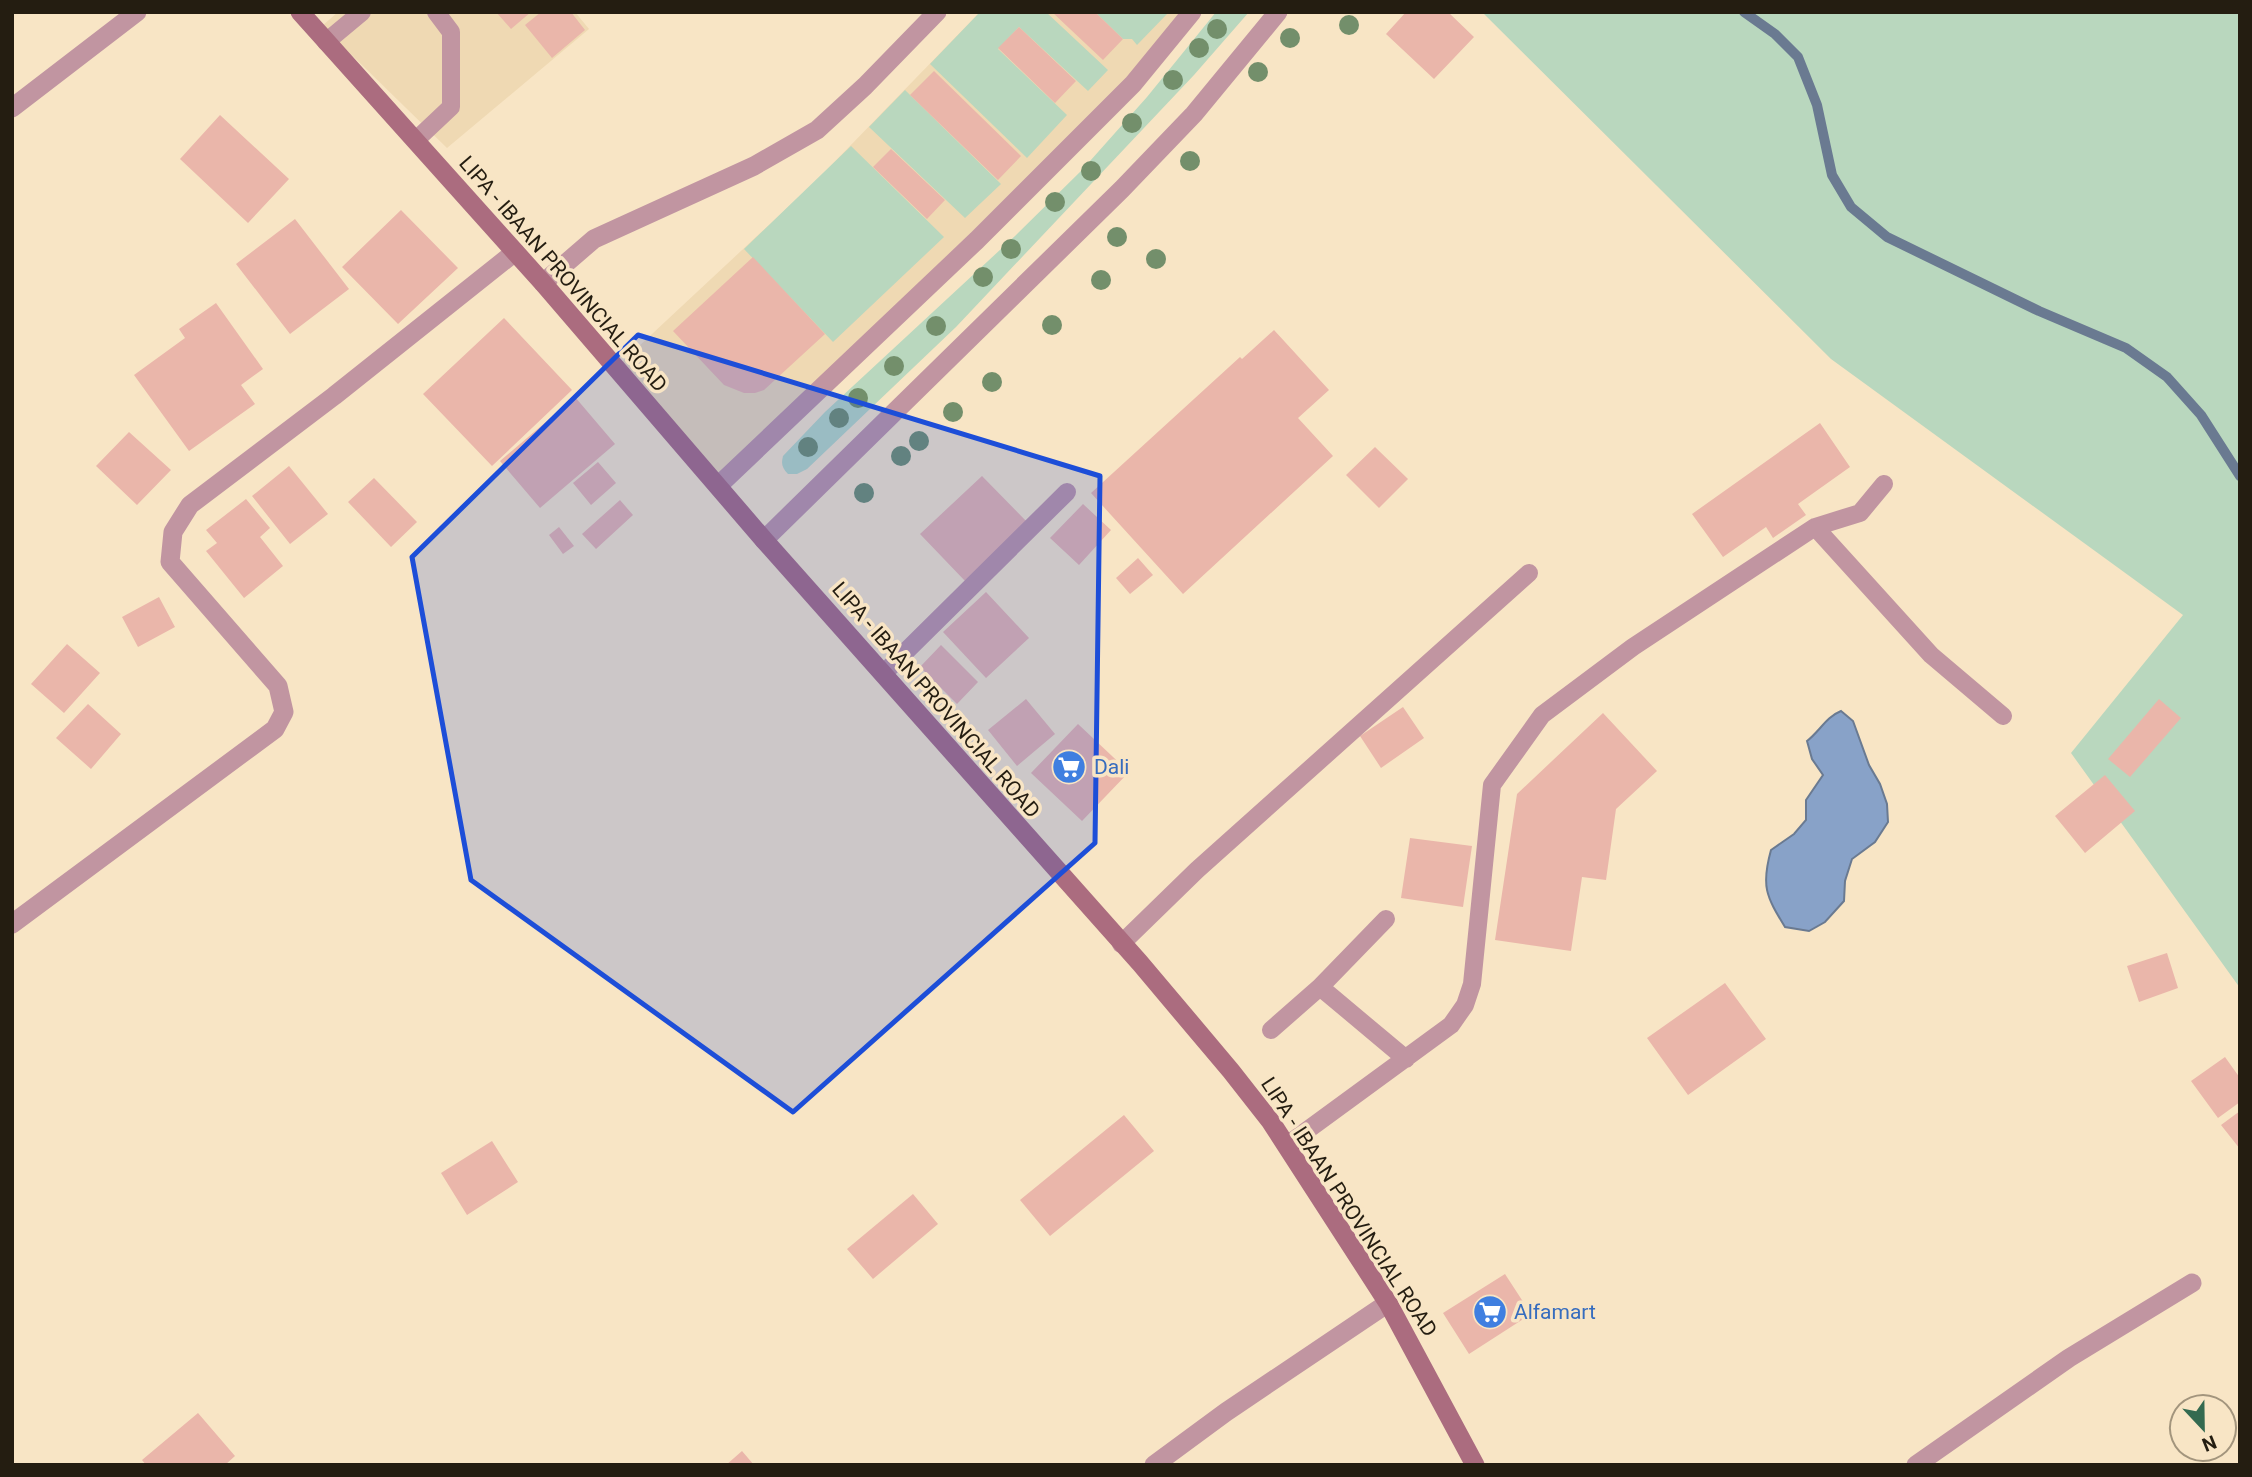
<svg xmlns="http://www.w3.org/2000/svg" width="2252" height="1477" viewBox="0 0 2252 1477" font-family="Roboto,sans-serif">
<rect width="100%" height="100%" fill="#f8e5c5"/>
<path fill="#efd9b3" d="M338,12H575L589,29L447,148L322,26Z
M980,12H1184L1130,80L717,477L622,362L816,181Z"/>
<path fill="#b9d7be" d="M980,12H1046L1108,70L1088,91L1019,27L998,49L1067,115L1027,158L930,64Z
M1095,12H1169L1137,45L1132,39H1123Z
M1216,12H1249L1194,75L956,327L807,469L797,474H788C782,468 781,464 783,456L825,412L1015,236L1082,170L1147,97Z
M1482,12H2240V988L2071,753L2183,615L1831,359Z
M905,90L1001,184L965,218L869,127Z
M851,146L944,237L833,342L744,249Z"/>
<path fill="#88a2c8" stroke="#6a7a91" stroke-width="2" d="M1841,711L1853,721L1869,765L1880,784L1887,804L1888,822L1875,842L1852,859L1845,881L1844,901L1825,922L1809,931L1785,927C1766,896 1761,886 1771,850L1794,834L1806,820V800L1823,775L1812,759L1807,741C1820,731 1826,717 1841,711Z"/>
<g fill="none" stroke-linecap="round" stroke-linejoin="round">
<path stroke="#6a7a91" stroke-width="10" d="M1744,12L1775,34L1798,57L1817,105L1832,175L1851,207L1887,237L2039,311L2126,348L2167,377L2201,415L2240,476"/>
</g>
<path fill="#eab6aa" d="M496,12H531L511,29Z
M541,12H571L585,30L552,58L525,25Z
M1052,12H1095L1123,39L1103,60Z
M1406,12H1448L1474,37L1434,79L1386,34Z
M1019,27L1076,81L1055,103L998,48Z
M934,71L1021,156L998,180L910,95Z
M220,115L289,179L248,223L180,159Z
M891,149L945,200L927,219L873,167Z
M401,210L458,268L398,324L342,267Z
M295,219L349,289L290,334L236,264Z
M753,257L825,334L764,390L755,393H744L724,385L673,331Z
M216,303L263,369L241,385L255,404L189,451L134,375L185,338L179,329Z
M504,318L572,390L492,466L423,394Z
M1274,330L1329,390L1298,418L1333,456L1183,594L1091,493L1240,357L1242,359Z
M575,397L615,444L540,508L500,461Z
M1820,423L1850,467L1798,504L1806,515L1773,538L1766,527L1723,557L1692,514Z
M129,432L171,470L137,505L96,466Z
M1375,447L1408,479L1379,508L1346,475Z
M598,462L616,483L591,505L573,483Z
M289,466L328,514L290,544L252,496Z
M982,476L1029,524L966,582L920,534Z
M374,478L417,522L391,547L348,502Z
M246,499L270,528L260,537L283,566L244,598L206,551L217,543L206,530Z
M620,500L633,515L596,549L582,534Z
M1083,504L1111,530L1079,565L1050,538Z
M559,527L574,546L563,554L549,535Z
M1138,558L1153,575L1130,594L1116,578Z
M986,592L1029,638L986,678L943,632Z
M159,597L175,627L138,647L122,617Z
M67,644L100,673L64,713L31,684Z
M941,645L978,682L957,704L920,667Z
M1026,699L1055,734L1017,766L988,730Z
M2159,699L2181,718L2130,777L2108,759Z
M88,704L121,734L91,769L56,738Z
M1403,707L1424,738L1381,768L1360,736Z
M1603,713L1657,771L1616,809L1606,880L1582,877L1571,951L1495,940L1517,794Z
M1078,724L1129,772L1082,821L1031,773Z
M2105,775L2135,811L2085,853L2055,816Z
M1410,838L1472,846L1463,907L1401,898Z
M2167,953L2178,988L2139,1002L2127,966Z
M1725,983L1766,1039L1688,1095L1647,1038Z
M2225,1057L2240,1078V1102L2218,1118L2191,1081Z
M2240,1111V1149L2221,1125Z
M1124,1115L1154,1151L1050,1236L1020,1200Z
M492,1141L518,1182L467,1215L441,1173Z
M913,1194L938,1224L873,1279L847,1249Z
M1505,1274L1531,1314L1469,1354L1443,1313Z
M198,1413L235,1456L225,1465H146L142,1460Z
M742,1451L754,1465H726Z"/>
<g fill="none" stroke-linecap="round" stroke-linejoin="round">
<path stroke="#c195a1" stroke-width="18" d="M326,42L362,12
M416,140L451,107V32L436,12
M1815,527L1931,655L2003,716
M883,674L1067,492
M1121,944L1197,870L1529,573
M1320,987L1406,1059
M1271,1030L1320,987L1386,919
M1287,1145L1451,1025L1465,1005L1472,984L1492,785L1542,715L1633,647L1815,527L1860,513L1884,484"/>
<path stroke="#c195a1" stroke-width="19" d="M12,108L137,12
M543,283L594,239L754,166L817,130L865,86L937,12
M718,486L977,240L1133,84L1192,12
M764,540L1122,189L1194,114L1278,12
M12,924L275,729L284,712L278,686L170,562L173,532L190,505L334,396L515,252
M1154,1465L1226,1412L1388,1303
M1916,1465L2069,1358L2192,1283"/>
<path stroke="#ab6c7f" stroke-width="19" d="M300,12L543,283L764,540L1140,963L1231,1071L1271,1122L1388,1303L1475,1465"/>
</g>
<g fill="#738f6b">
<circle cx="1349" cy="25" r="10"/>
<circle cx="1217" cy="29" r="10"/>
<circle cx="1290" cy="38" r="10"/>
<circle cx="1199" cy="48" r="10"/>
<circle cx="1258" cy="72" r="10"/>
<circle cx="1173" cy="80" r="10"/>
<circle cx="1132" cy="123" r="10"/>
<circle cx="1190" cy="161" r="10"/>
<circle cx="1091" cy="171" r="10"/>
<circle cx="1055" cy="202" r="10"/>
<circle cx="1117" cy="237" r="10"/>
<circle cx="1011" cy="249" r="10"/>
<circle cx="1156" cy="259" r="10"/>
<circle cx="983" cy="277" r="10"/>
<circle cx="1101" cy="280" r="10"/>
<circle cx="1052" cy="325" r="10"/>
<circle cx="936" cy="326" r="10"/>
<circle cx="894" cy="366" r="10"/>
<circle cx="992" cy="382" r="10"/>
<circle cx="858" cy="398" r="10"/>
<circle cx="953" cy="412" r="10"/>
<circle cx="839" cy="418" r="10"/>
<circle cx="919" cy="441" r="10"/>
<circle cx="808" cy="447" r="10"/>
<circle cx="901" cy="456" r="10"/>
<circle cx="864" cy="493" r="10"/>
</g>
<path fill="#1d4ed8" fill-opacity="0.2" stroke="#1d4ed8" stroke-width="5" stroke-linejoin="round" d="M638,335L1100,476L1095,843L793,1112L471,880L412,557Z"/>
<defs>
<g id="supermarket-disc" transform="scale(1.75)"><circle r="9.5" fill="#3f7fe0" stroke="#f8e5c5"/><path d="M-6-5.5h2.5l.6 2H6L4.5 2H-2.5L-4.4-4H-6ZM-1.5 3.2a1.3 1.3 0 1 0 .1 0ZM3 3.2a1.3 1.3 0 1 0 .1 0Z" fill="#fff"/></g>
</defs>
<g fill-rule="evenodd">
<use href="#supermarket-disc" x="1069" y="767"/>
<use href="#supermarket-disc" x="1490" y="1312"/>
</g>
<g text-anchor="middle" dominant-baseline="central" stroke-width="7" stroke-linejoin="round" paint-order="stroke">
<g font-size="21" fill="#241d11" stroke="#f8e5c5">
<text transform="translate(563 274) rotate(49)">LIPA - IBAAN PROVINCIAL ROAD</text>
<text transform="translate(936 700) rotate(49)">LIPA - IBAAN PROVINCIAL ROAD</text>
<text transform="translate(1349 1207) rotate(57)">LIPA - IBAAN PROVINCIAL ROAD</text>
</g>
<g font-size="21" fill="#366cbe" stroke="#f8e5c5" text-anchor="start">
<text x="1094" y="767">Dali</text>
<text x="1514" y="1312">Alfamart</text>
</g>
</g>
<rect width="2252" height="1477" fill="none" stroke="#241d11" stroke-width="28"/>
<g transform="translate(2203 1428) rotate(158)"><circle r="33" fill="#f8e5c5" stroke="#a3957d" stroke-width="2"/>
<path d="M0-5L12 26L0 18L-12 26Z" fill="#346a50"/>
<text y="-10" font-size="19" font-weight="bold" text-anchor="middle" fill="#241d11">N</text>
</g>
</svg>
